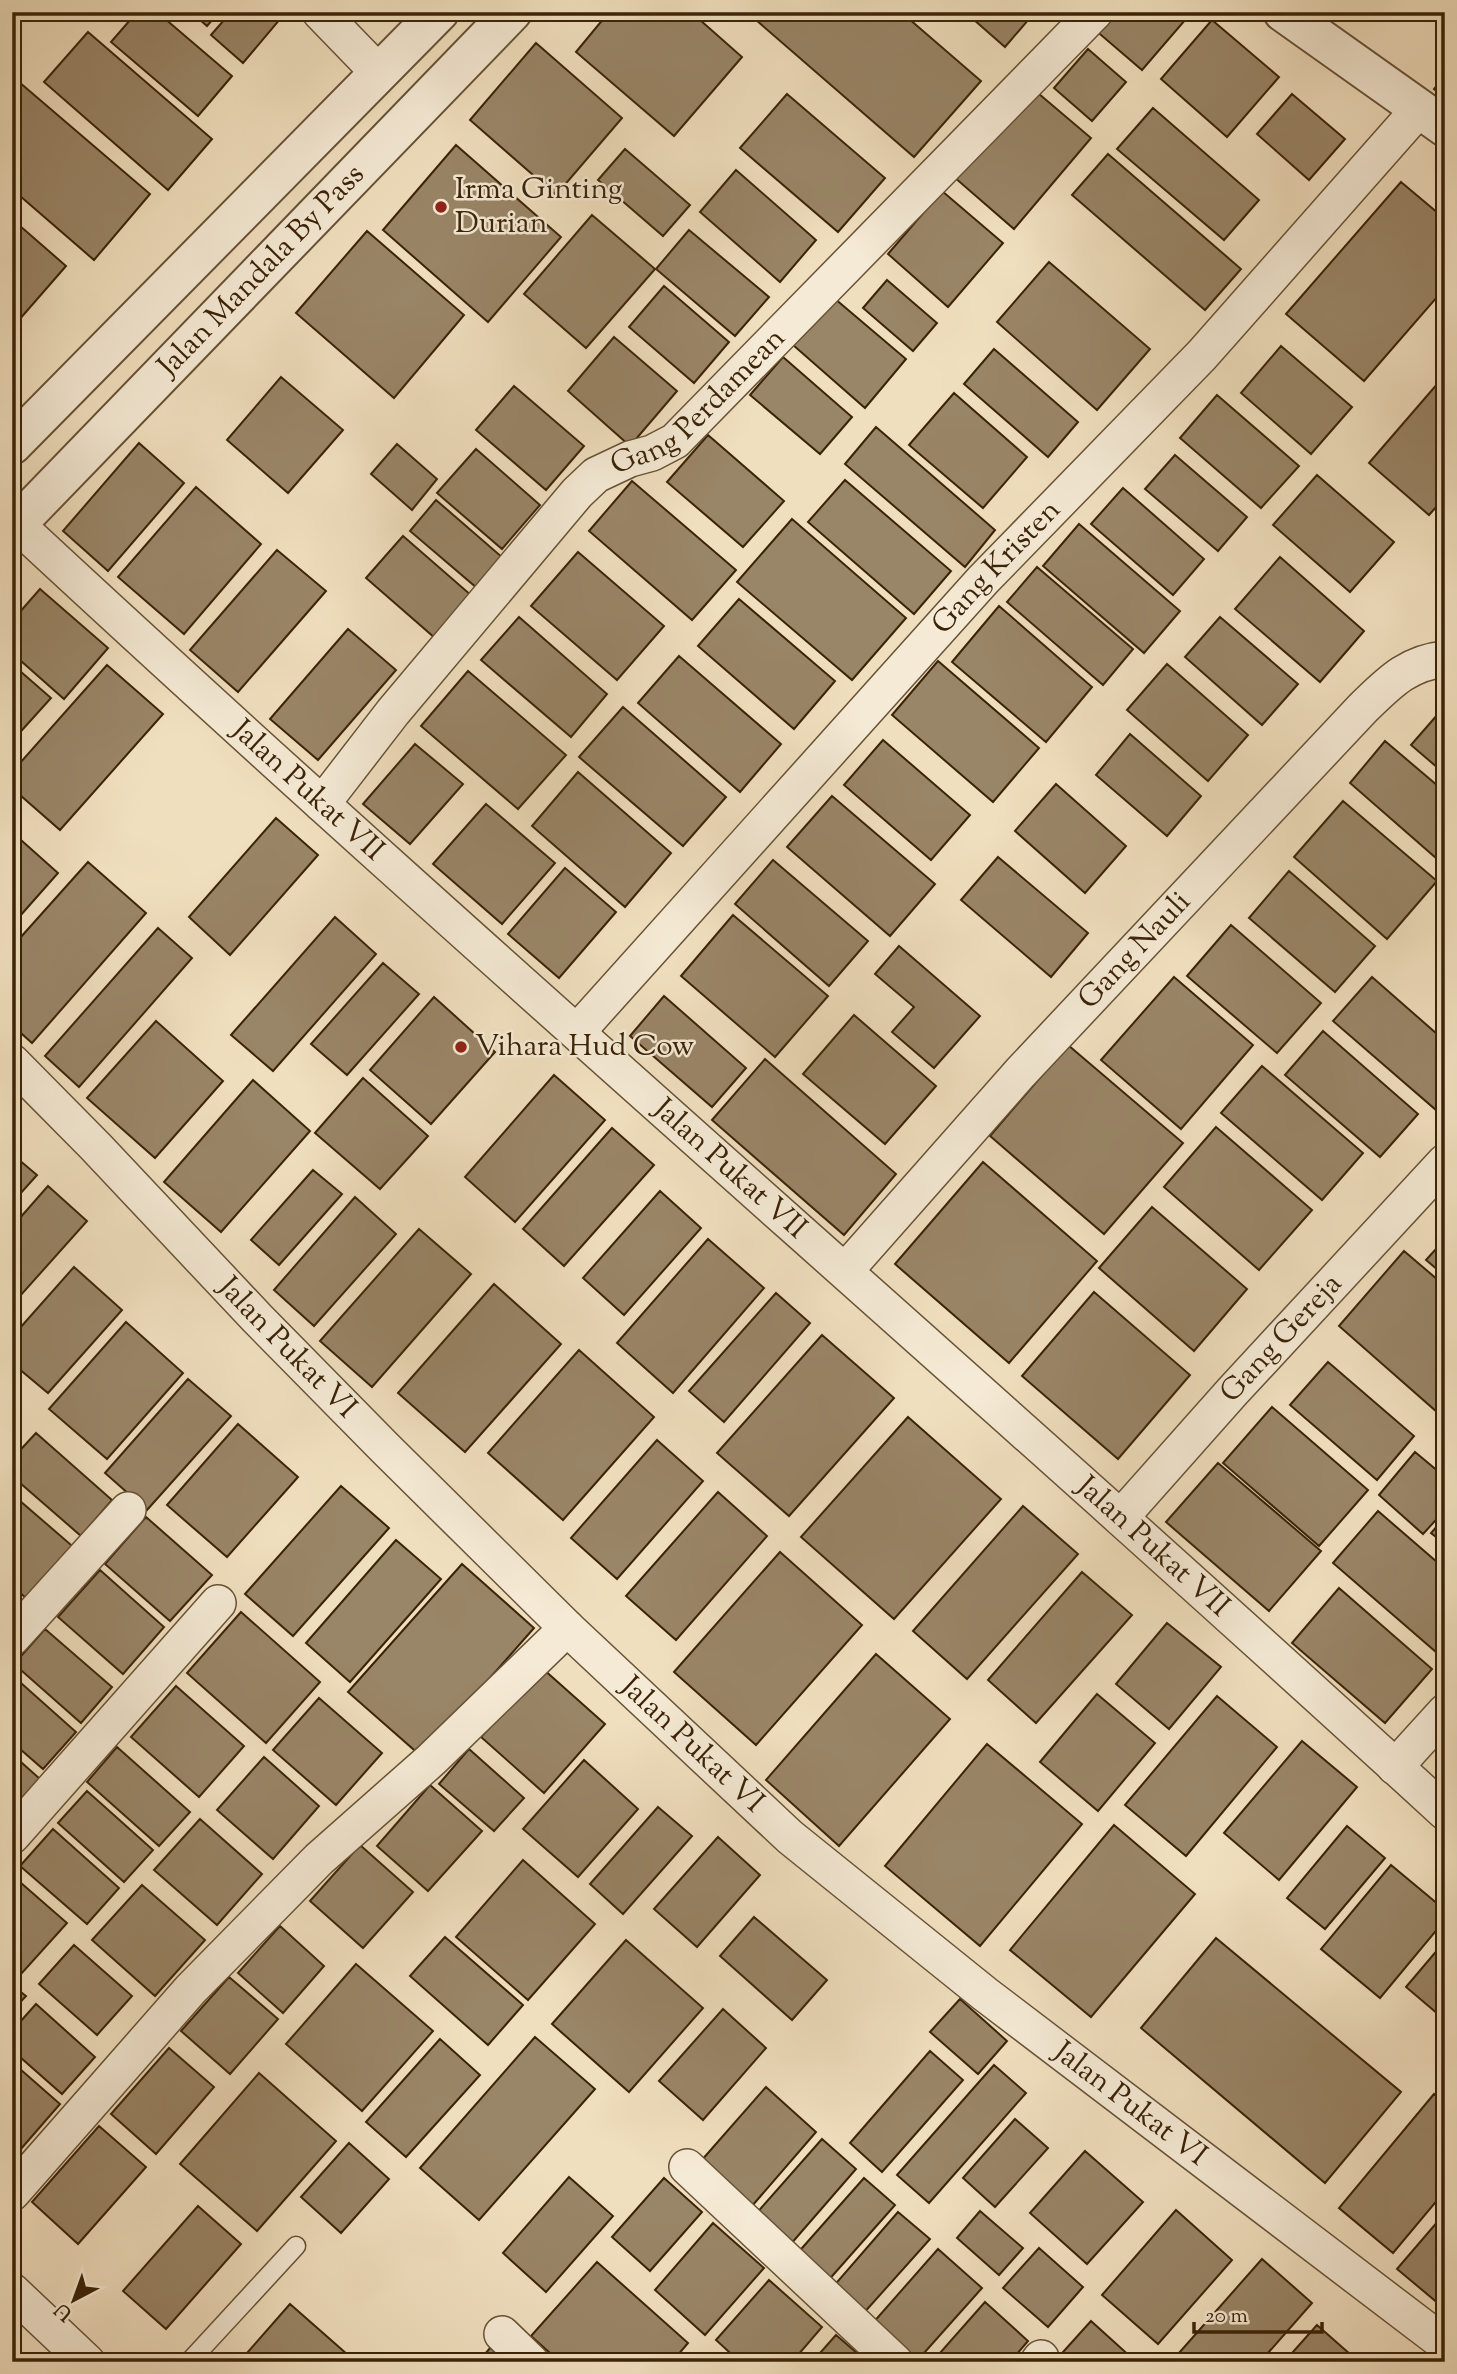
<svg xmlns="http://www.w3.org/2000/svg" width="1457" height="2374" viewBox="0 0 1457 2374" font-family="'Sorts Mill Goudy',serif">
<rect width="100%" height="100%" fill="#f0dfbe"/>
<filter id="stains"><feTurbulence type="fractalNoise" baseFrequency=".00286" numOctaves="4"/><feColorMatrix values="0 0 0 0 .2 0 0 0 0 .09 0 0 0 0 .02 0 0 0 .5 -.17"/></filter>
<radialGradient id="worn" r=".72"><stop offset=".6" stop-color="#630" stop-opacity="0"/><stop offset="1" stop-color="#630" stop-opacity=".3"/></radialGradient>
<path fill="#998567" stroke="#3b2308" stroke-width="2" d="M137,12H157L232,76L198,116L111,42Z
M191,12H219L207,26Z
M231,12H286L243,63L211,35Z
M609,12H691L742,57L674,136L576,52Z
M763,12H901L981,81L914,157L756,20Z
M965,12H1035L1005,47Z
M1108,12H1192L1142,70L1094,29Z
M12,14L21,21L12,32Z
M1212,20L1279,77L1227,137L1161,79Z
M88,32L212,139L168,190L44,82Z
M536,43L622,118L556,195L470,120Z
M1088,49L1126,82L1092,121L1054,88Z
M1445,75V97L1434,89Z
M12,76L150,194L94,260L12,189Z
M1032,88L1091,138L1014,229L954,177Z
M787,94L885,178L838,232L740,148Z
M1292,94L1345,139L1309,180L1257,134Z
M1153,108L1259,200L1224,240L1117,149Z
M456,145L561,237L488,322L383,230Z
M625,149L690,205L663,236L598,180Z
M1108,154L1241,269L1205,310L1072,195Z
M736,170L816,240L780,282L700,212Z
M1401,182L1445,219V288L1364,381L1286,314Z
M942,191L1003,243L948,307L888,254Z
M592,215L655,269L586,348L524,294Z
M12,219L66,266L12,328Z
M689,230L769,297L735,336L656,269Z
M367,231L464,315L394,398L296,313Z
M1049,262L1150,349L1097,410L997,322Z
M887,280L937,323L913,351L863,308Z
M664,286L729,342L694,383L629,327Z
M834,298L906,359L865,408L793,345Z
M614,337L677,391L630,446L568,391Z
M1281,346L1352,407L1311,454L1241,393Z
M994,349L1078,422L1048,457L964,384Z
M783,357L852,417L820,454L750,395Z
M1445,375V497L1429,515L1369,463Z
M281,377L343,430L288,493L227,440Z
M514,386L584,446L546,490L476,430Z
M954,393L1027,457L983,508L909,445Z
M1217,395L1299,466L1261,508L1180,438Z
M876,427L995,530L965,567L845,464Z
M708,435L784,501L743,547L667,482Z
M139,443L184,483L108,571L63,531Z
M397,444L437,479L412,510L371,474Z
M476,449L540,505L502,549L437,493Z
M1175,455L1247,517L1218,551L1145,489Z
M1317,475L1394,542L1350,592L1273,525Z
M845,480L951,571L914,614L808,522Z
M632,481L736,570L692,620L589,531Z
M196,487L261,544L184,634L118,577Z
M1123,488L1204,559L1173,595L1091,524Z
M436,500L503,558L477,588L410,531Z
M792,519L906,618L852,680L737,582Z
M1079,524L1180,611L1144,653L1043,566Z
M403,536L472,596L435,638L366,578Z
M277,550L326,591L238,692L190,650Z
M578,552L664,626L617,680L531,606Z
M1280,557L1364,631L1320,682L1235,609Z
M1037,567L1133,649L1103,685L1007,602Z
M40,589L108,648L64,699L12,653V621Z
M739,599L835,681L794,729L698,646Z
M999,606L1092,687L1046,742L952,662Z
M519,617L607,694L571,737L481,660Z
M1220,617L1298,684L1262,725L1185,657Z
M348,629L396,670L318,760L270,719Z
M679,656L781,744L740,792L638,703Z
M938,661L1039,748L993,802L892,715Z
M12,664L51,698L14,739L12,737Z
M1167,664L1248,735L1208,781L1127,710Z
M107,665L163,714L60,830L12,788V772Z
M468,671L566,755L518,809L421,726Z
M1445,706V774L1411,745Z
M623,707L726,797L683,846L579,757Z
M1130,734L1201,796L1167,836L1096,775Z
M883,740L970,815L931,860L844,785Z
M1385,741L1445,792L1444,865L1350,783Z
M415,744L463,784L410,844L363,804Z
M578,772L671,853L625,907L532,826Z
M1056,784L1126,846L1085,893L1015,831Z
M832,796L935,884L890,936L787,847Z
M1343,801L1437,881L1387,939L1294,857Z
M486,804L555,863L502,924L433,864Z
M276,818L318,855L230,955L189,917Z
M12,832L58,873L12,925Z
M998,857L1088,933L1051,977L961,900Z
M773,860L868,941L829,986L735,904Z
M88,862L146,913L32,1043L12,1025V947Z
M565,868L616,912L559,978L508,934Z
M1289,871L1375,946L1335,992L1249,918Z
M733,915L828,996L775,1057L681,976Z
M335,917L376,954L273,1071L231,1035Z
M1231,925L1321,1003L1277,1053L1187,976Z
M158,928L192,958L79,1087L45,1056Z
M899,946L980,1016L934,1068L892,1032L914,1007L875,974Z
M383,963L419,994L347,1075L311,1044Z
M1174,977L1253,1045L1181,1129L1101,1060Z
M1372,977L1445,1041V1100L1436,1110L1333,1021Z
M664,996L746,1068L712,1107L630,1036Z
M434,997L495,1052L431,1124L370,1070Z
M854,1015L936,1086L885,1144L803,1074Z
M156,1021L223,1081L155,1158L87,1098Z
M1323,1031L1418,1114L1380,1157L1285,1075Z
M1068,1045L1183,1143L1104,1234L990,1136Z
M765,1059L896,1174L844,1235L712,1120Z
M1262,1066L1363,1153L1322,1200L1221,1113Z
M554,1075L605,1120L515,1222L465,1177Z
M363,1078L428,1136L380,1189L315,1133Z
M253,1080L310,1131L221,1232L164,1182Z
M1216,1127L1312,1210L1259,1270L1164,1187Z
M612,1128L654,1165L564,1266L523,1229Z
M12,1154L37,1175L12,1203Z
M983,1162L1097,1261L1009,1363L895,1264Z
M313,1170L342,1194L279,1265L251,1240Z
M48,1186L87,1221L12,1305V1227Z
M660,1191L701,1228L624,1315L583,1278Z
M355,1197L396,1234L314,1326L274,1290Z
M1152,1207L1247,1289L1194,1351L1099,1268Z
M419,1229L471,1274L372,1387L320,1341Z
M708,1239L764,1288L673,1393L617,1343Z
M1445,1239V1276L1426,1260Z
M1404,1251L1445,1286V1403L1437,1412L1339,1326Z
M74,1267L122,1310L48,1393L12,1363V1337Z
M494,1284L561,1344L465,1452L398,1393Z
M1094,1292L1190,1375L1118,1459L1022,1376Z
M776,1293L810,1323L724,1422L689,1391Z
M126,1322L183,1373L107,1459L49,1409Z
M822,1335L894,1398L789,1516L717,1453Z
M579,1350L654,1417L563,1520L488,1453Z
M1328,1362L1414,1436L1377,1480L1290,1405Z
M188,1379L231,1416L147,1510L105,1473Z
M1272,1407L1368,1490L1319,1546L1223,1463Z
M908,1417L1001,1499L894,1619L801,1537Z
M238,1424L298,1477L227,1557L167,1505Z
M36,1433L112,1500L81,1536L12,1476V1459Z
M657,1440L703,1481L617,1579L571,1538Z
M1415,1452L1445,1477V1510L1423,1534L1379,1495Z
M1218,1463L1321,1551L1269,1611L1166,1522Z
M341,1486L389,1528L293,1636L245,1594Z
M718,1492L767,1536L676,1640L626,1596Z
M12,1494L78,1551L32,1603L12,1586Z
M1023,1506L1078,1554L967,1679L913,1631Z
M1378,1511L1445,1569V1642L1436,1652L1333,1563Z
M146,1517L212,1575L170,1621L105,1564Z
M1445,1517V1544L1431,1533Z
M396,1540L441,1579L350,1682L306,1643Z
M780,1552L862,1625L756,1745L674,1672Z
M462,1564L534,1628L421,1756L348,1692Z
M100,1570L164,1627L123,1674L58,1617Z
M1082,1572L1132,1615L1036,1723L988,1680Z
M1339,1588L1432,1669L1385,1723L1292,1643Z
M12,1595L25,1606L12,1621Z
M241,1612L320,1682L266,1743L187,1673Z
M1167,1623L1221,1667L1169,1729L1116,1684Z
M45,1629L112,1687L81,1723L14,1664Z
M876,1654L950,1719L839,1846L766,1780Z
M542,1668L605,1724L544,1793L481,1737Z
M12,1675L76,1732L43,1769L12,1742Z
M176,1686L244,1746L199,1797L131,1737Z
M1097,1694L1155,1743L1098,1811L1040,1762Z
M1217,1696L1277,1747L1186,1856L1125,1805Z
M319,1698L382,1753L336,1805L273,1750Z
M1302,1741L1357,1787L1279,1880L1224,1833Z
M987,1744L1082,1824L980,1946L885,1866Z
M117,1747L190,1812L159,1846L87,1782Z
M469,1749L524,1798L494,1831L439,1784Z
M12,1754L40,1779L12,1811Z
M264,1757L319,1806L273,1859L217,1810Z
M584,1760L638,1809L578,1877L523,1829Z
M430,1785L482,1831L428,1891L377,1846Z
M87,1791L153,1850L124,1882L58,1823Z
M658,1807L692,1836L623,1914L590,1884Z
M200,1819L262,1874L217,1925L154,1870Z
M1114,1825L1195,1894L1091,2017L1010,1950Z
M1347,1826L1385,1858L1325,1929L1287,1898Z
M53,1829L119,1888L87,1924L20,1866Z
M718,1837L760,1875L697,1947L654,1909Z
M360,1845L413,1892L363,1948L310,1901Z
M523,1860L595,1924L528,2000L456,1937Z
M1391,1865L1445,1910V1920L1380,1998L1321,1949Z
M13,1876L67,1923L22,1973L12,1965Z
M142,1885L205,1940L155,1996L92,1940Z
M754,1917L827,1980L792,2020L720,1956Z
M280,1926L324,1966L283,2013L238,1973Z
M445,1937L523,2005L488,2045L410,1976Z
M1216,1938L1401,2092L1325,2183L1141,2028Z
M626,1940L703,2008L629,2092L552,2024Z
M1445,1941V2020L1406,1987Z
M74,1945L132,1996L97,2035L39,1984Z
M356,1964L433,2031L362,2111L286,2044Z
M229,1977L278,2019L230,2074L181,2031Z
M12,1985L26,1996L12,2011Z
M960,1999L1007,2041L978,2074L930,2032Z
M36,2004L95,2057L62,2094L12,2050V2031Z
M723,2009L766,2048L703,2120L659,2081Z
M535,2037L595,2089L479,2220L420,2168Z
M440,2039L480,2075L406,2157L366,2122Z
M169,2048L214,2087L156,2154L111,2114Z
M930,2051L963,2080L882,2172L850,2143Z
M12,2062L60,2104L20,2150L12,2143Z
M994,2065L1026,2093L929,2203L897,2175Z
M259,2073L336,2141L257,2231L180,2164Z
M766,2087L816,2132L752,2206L701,2161Z
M1434,2094L1445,2103V2191L1393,2253L1339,2208Z
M1015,2119L1048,2148L995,2207L963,2178Z
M99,2126L146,2167L78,2244L32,2202Z
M822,2139L856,2169L790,2245L755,2215Z
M349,2143L389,2179L341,2233L301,2197Z
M1085,2151L1143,2202L1087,2264L1030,2213Z
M569,2177L613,2216L546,2292L503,2253Z
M664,2178L702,2212L650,2271L612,2237Z
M864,2178L895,2205L826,2283L795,2256Z
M198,2206L241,2244L166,2329L123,2291Z
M1176,2210L1232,2260L1158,2344L1102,2295Z
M980,2211L1023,2248L999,2275L957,2238Z
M898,2212L930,2239L862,2315L832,2288Z
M1445,2213V2309L1397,2269Z
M713,2223L764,2268L705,2335L655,2290Z
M1039,2248L1083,2287L1048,2327L1003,2288Z
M938,2249L982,2288L916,2362L872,2324Z
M1262,2259L1312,2303L1260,2362H1189L1179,2353Z
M597,2262L688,2343L672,2362H560L531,2336Z
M769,2280L822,2327L792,2362H740L716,2340Z
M985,2302L1028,2341L1010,2362H932Z
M290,2304L356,2362H239Z
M1091,2321L1133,2359L1130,2362H1054Z
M1317,2325L1359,2362H1284Z
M836,2335L865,2360L864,2362H812Z
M491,2347L508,2362H478Z
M698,2354L707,2362H691Z"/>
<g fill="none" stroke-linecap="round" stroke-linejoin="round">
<g stroke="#685236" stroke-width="21">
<path id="service" d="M189,2362L296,2246"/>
</g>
<g stroke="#685236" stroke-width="38">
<g id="minor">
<path d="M320,12L379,73"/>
<path id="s1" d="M12,520C483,958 971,1377 1445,1812"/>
<path id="s2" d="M322,804L393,712L577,493L596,475L630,459L652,453L675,441L1095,12"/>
<path id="s3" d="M577,1032L983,580L1202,355L1420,108"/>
<path id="s4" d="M12,1062L96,1147L257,1318L385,1448L567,1628L790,1837L985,1994L1445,2344"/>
<path id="s5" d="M845,1271L1020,1073L1363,708C1389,683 1407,663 1445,659"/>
<path id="s6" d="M1121,1517L1232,1392L1445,1162"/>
<path d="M12,1638L128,1510"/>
<path d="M1395,1767L1445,1712"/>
<path d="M12,1836L218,1603"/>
<path d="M687,2167L895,2362"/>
<path d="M12,2193L191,1989L319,1859L431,1760L567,1628"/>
<path d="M12,2291L87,2362"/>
<path d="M502,2334L531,2362"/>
<path d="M1038,2362L1041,2358"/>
</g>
</g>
<g stroke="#685236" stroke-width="42">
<g id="tertiary">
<path d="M1283,12L1445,127"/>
<path d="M12,445L439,12"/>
<path id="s7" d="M12,529L512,12"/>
</g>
</g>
<use href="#service" stroke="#f5ead5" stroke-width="18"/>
<use href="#minor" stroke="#f5ead5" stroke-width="35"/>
<use href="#tertiary" stroke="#f5ead5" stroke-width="38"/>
</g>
<g fill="#8f2418" stroke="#f5ead5" stroke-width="2.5">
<circle cx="441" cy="207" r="7"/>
<circle cx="461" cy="1047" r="7"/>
</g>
<g text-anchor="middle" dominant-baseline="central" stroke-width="5" stroke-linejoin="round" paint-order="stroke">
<g font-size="30" fill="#3b2308" stroke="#f5ead5" text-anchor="start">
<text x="455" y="190">Irma Ginting<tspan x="455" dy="34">Durian</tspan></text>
<text x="475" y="1047">Vihara Hud Cow</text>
</g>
<g font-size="30" fill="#3b2308" stroke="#f5ead5">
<text stroke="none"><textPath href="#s7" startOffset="359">Jalan Mandala By Pass</textPath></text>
<text stroke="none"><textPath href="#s2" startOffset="556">Gang Perdamean</textPath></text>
<text stroke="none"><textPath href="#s3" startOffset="626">Gang Kristen</textPath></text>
<text stroke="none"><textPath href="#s1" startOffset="401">Jalan Pukat VII</textPath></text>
<text stroke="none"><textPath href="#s5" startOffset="432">Gang Nauli</textPath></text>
<text stroke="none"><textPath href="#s1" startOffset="968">Jalan Pukat VII</textPath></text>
<text stroke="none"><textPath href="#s6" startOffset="240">Gang Gereja</textPath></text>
<text stroke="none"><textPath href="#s4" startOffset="397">Jalan Pukat VI</textPath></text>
<text stroke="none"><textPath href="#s1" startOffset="1535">Jalan Pukat VII</textPath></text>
<text stroke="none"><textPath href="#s4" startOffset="964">Jalan Pukat VI</textPath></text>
<text stroke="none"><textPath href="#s4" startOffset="1531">Jalan Pukat VI</textPath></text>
</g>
</g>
<rect width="1457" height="2374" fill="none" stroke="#f0dfbe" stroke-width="42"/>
<rect x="14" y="14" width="1429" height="2346" fill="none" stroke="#3b2308" stroke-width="3.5"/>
<rect x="21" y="21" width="1415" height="2332" fill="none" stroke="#3b2308" stroke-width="2"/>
<g transform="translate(74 2300) rotate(221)" stroke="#f5ead5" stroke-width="5" paint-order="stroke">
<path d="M0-5L12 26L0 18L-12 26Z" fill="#3b2308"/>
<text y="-10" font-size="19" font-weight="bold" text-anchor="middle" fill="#3b2308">U</text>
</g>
<path d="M1194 2322v10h128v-10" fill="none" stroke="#3b2308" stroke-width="3.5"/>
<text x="1205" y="2322" font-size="21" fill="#3b2308" stroke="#f5ead5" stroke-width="5" paint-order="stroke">20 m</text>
<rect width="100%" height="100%" filter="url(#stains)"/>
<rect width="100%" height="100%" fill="url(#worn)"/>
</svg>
